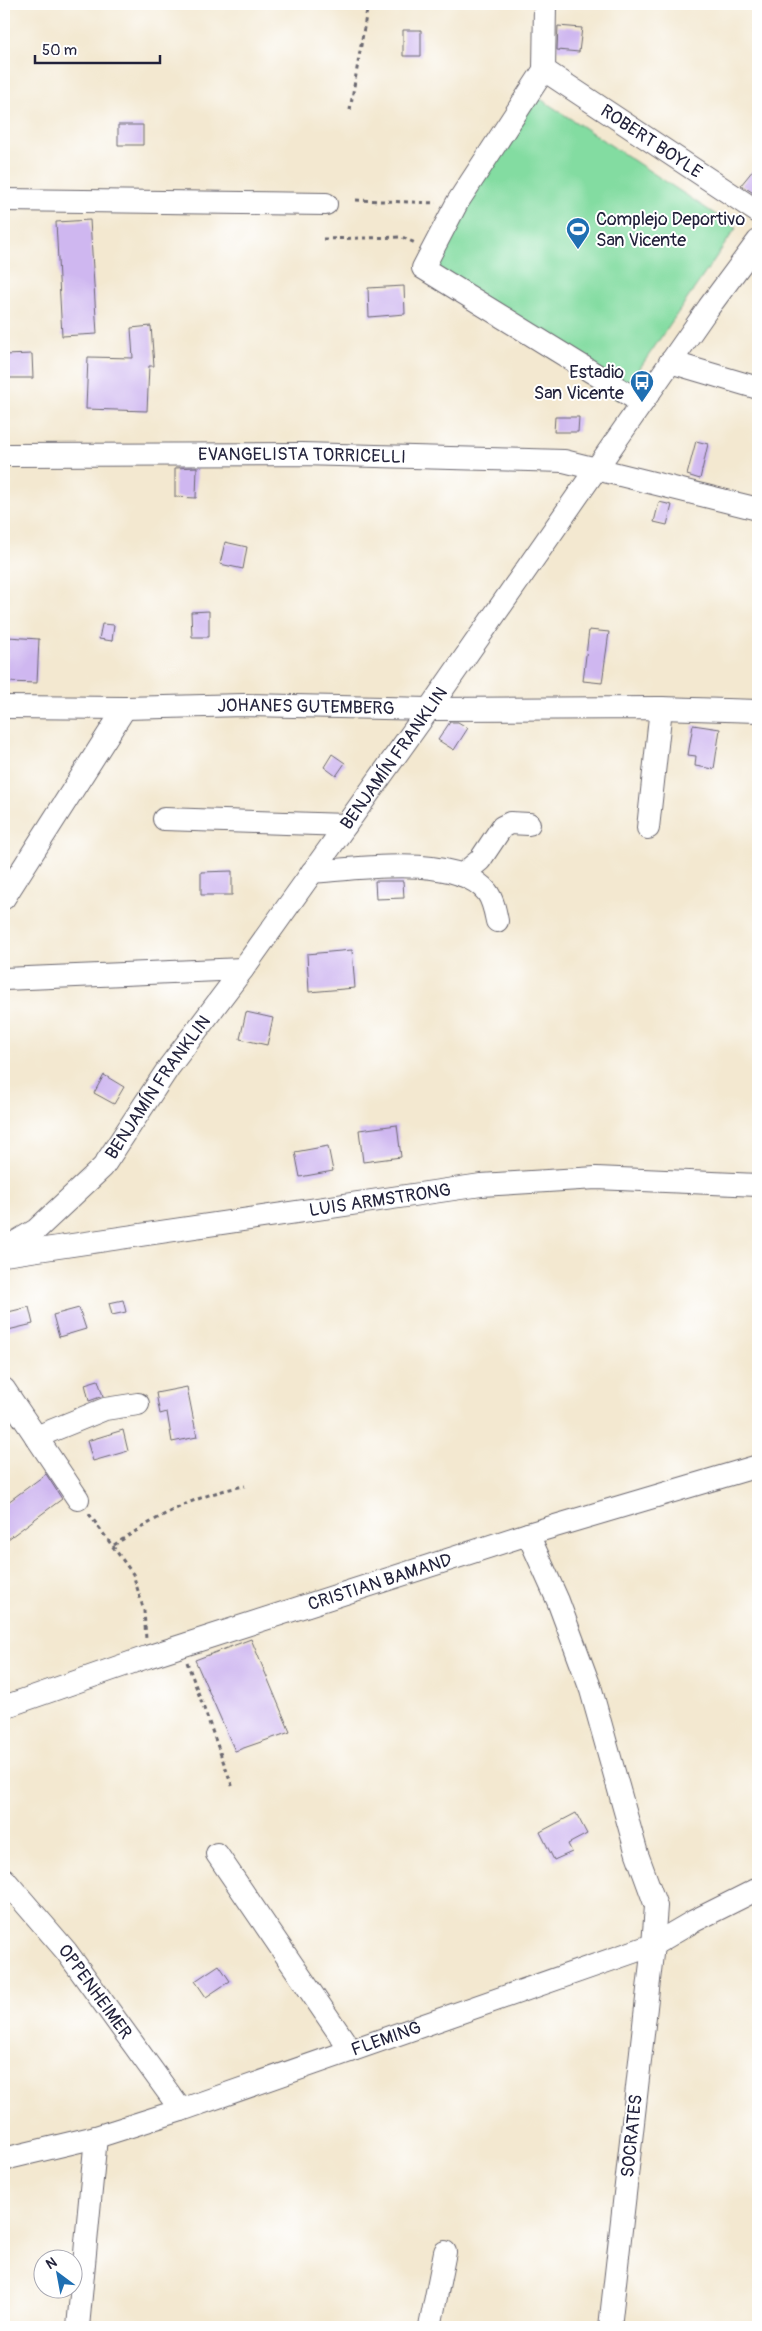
<svg xmlns="http://www.w3.org/2000/svg" width="762" height="2331" viewBox="0 0 762 2331" font-family="Pangolin,sans-serif">
<rect width="100%" height="100%" fill="#fff"/>
<filter id="ink" filterUnits="userSpaceOnUse"><feTurbulence type="fractalNoise" baseFrequency=".02" numOctaves="2"/><feDisplacementMap in="SourceGraphic" scale="10" xChannelSelector="R" yChannelSelector="G"/><feConvolveMatrix kernelMatrix="1 2 1 2 8 2 1 2 1" color-interpolation-filters="sRGB"/></filter>
<filter id="wash" filterUnits="userSpaceOnUse"><feTurbulence type="fractalNoise" baseFrequency=".0096" numOctaves="4" result="noise"/><feDisplacementMap in="SourceGraphic" scale="20" xChannelSelector="R" yChannelSelector="G"/><feGaussianBlur stdDeviation="1.12" result="paint"/><feColorMatrix in="noise" values="0 0 0 0 0 0 0 0 0 0 0 0 0 0 0 0 0 1.4 0 .05"/><feComposite in="paint" operator="in"/></filter>
<g filter="url(#wash)">
<rect width="100%" height="100%" fill="#f3e8d0"/>
<path fill="#83dca1" stroke="#527f6e" d="M536,96L736,228L618,400L420,272Z"/>
<g id="blocks">
<path fill="#cfb7f0" d="M558,26L582,28L579,52L557,50Z
M403,30H421V56H403Z
M118,125H143V145H118Z
M758,164V196L741,185Z
M90,220L97,334L62,336L56,222Z
M404,286L405,314L369,317L368,288Z
M151,326L154,366H149L147,411L86,409L88,357L133,358L131,328Z
M32,354L33,378H4V355Z
M555,417H579L578,432H554Z
M696,441L708,444L700,479L687,475Z
M197,467L196,498L175,497V468Z
M659,502L672,505L667,525L654,522Z
M225,542L247,547L243,569L220,564Z
M209,611V637H192L191,612Z
M102,624L114,625L112,641L99,639Z
M589,630L609,632L602,683L583,681Z
M8,637L39,639L37,683L6,682Z
M450,722H458L468,728L454,750L438,740Z
M693,725L720,729L714,769L695,766L696,756L688,755Z
M332,754L345,763L336,776L324,767Z
M232,871V895H201V872Z
M375,881H403L404,898L376,899Z
M352,950L355,988L309,992L307,954Z
M246,1012L273,1018L267,1045L240,1039Z
M104,1075L124,1087L114,1104L94,1093Z
M397,1125L401,1157L363,1162L359,1130Z
M328,1146L333,1171L300,1177L295,1152Z
M123,1300L126,1312L112,1315L109,1303Z
M29,1307L33,1324L4,1331V1313Z
M79,1308L86,1329L59,1337L53,1315Z
M98,1380L103,1396L89,1401L85,1384Z
M187,1387L197,1437L172,1442L167,1412L160,1414L156,1393Z
M123,1430L128,1451L93,1461L87,1441Z
M46,1474L62,1499L4,1542V1505Z
M251,1639L290,1732L235,1751L195,1660Z
M576,1813L587,1834L568,1844L572,1852L554,1860L540,1832Z
M219,1965L230,1981L206,1997L195,1981Z"/>
</g>
</g>
<g filter="url(#ink)">
<use href="#blocks" fill-opacity="0" stroke="#6b676f" stroke-width="1"/>
<g fill="none" stroke-linecap="round" stroke-linejoin="round">
<g stroke="#6b676f" stroke-width="24">
<g id="minor">
<path d="M544,70L457,203L423,268L642,403"/>
<path id="s1" d="M544,70L758,212"/>
<path d="M544,70L545,4"/>
<path d="M4,200L326,204"/>
<path d="M670,362L758,388"/>
<path id="s2" d="M4,455L301,454L564,461L758,509"/>
<path id="s3" d="M4,707L125,708L244,705L429,709L661,708L758,711"/>
<path d="M164,819L346,825"/>
<path d="M648,828L661,708"/>
<path d="M312,872C357,869 455,853 487,892C493,900 495,911 497,921"/>
<path d="M462,875L480,860L502,827L510,823L529,824"/>
<path d="M4,898L125,708"/>
<path d="M4,979L243,969"/>
<path id="s4" d="M4,1249L36,1230L103,1167L169,1067L243,969L429,709L709,307L758,241"/>
<path id="s5" d="M4,1255L481,1185L596,1178L758,1185"/>
<path d="M4,1389L78,1499"/>
<path d="M36,1437L105,1409L138,1404"/>
<path d="M528,1534L558,1601L591,1690L637,1854L656,1906L653,1945L610,2327"/>
<path id="s6" d="M4,1707L147,1657L528,1534L758,1466"/>
<path d="M217,1854L351,2051"/>
<path id="s7" d="M4,1879L66,1951L181,2110"/>
<path id="s8" d="M4,2159L96,2137L181,2110L653,1945L694,1921L758,1889"/>
<path d="M78,2327L96,2137"/>
<path d="M430,2327L445,2252"/>
</g>
</g>
<path stroke="#6b676f" stroke-width="3" stroke-dasharray="4 4" stroke-linecap="butt" d="M350,110L368,4
M356,200L436,203
M323,239L402,237L415,243
M89,1514L133,1574L144,1611L146,1639
M114,1545C155,1518 196,1494 245,1486
M187,1662L233,1788"/>
<use href="#minor" stroke="#fff" stroke-width="22"/>
</g>
</g>
<defs>
<g id="stadium-pin" transform="scale(1.25)"><path d="M0 17L-7.5 6A9.5 9.5 0 1 1 7.5 6Z" fill="#1f6fb2" stroke="#fff"/><path d="M0-5a6.5 5 0 1 0 0 10a6.5 5 0 1 0 0-10ZM-3.5-1.8h7v3.6h-7Z" fill="#fff"/></g>
<g id="bus-pin" transform="scale(1.25)"><path d="M0 17L-7.5 6A9.5 9.5 0 1 1 7.5 6Z" fill="#1f6fb2" stroke="#fff"/><path d="M-5-6H5V4H4V6H2V4H-2V6H-4V4H-5ZM-3.5-4V0h7V-4ZM-3.5 1.2v1.5H-2V1.2ZM2 1.2v1.5H3.5V1.2Z" fill="#fff"/></g>
</defs>
<g fill-rule="evenodd">
<use href="#stadium-pin" x="578" y="229"/>
<use href="#bus-pin" x="642" y="382"/>
</g>
<g text-anchor="middle" dominant-baseline="central" stroke-width="4" stroke-linejoin="round" paint-order="stroke">
<g font-size="18" fill="#22223b" stroke="#fff">
<text stroke="none"><textPath href="#s1" startOffset="129">ROBERT BOYLE</textPath></text>
<text stroke="none"><textPath href="#s2" startOffset="298">EVANGELISTA TORRICELLI</textPath></text>
<text stroke="none"><textPath href="#s3" startOffset="302">JOHANES GUTEMBERG</textPath></text>
<text stroke="none"><textPath href="#s4" startOffset="631">BENJAMÍN FRANKLIN</textPath></text>
<text stroke="none"><textPath href="#s4" startOffset="226">BENJAMÍN FRANKLIN</textPath></text>
<text stroke="none"><textPath href="#s5" startOffset="380">LUIS ARMSTRONG</textPath></text>
<text stroke="none"><textPath href="#s6" startOffset="396">CRISTIAN BAMAND</textPath></text>
<text stroke="none"><textPath href="#s7" startOffset="145">OPPENHEIMER</textPath></text>
<text stroke="none"><textPath href="#s8" startOffset="401">FLEMING</textPath></text>
<text transform="translate(632 2136) rotate(-84)">SOCRATES</text>
</g>
<g font-size="18" fill="#22223b" stroke="#fff" text-anchor="start">
<text x="596" y="219">Complejo Deportivo<tspan x="596" dy="21">San Vicente</tspan></text>
<text x="624" y="372" text-anchor="end">Estadio<tspan x="624" dy="21">San Vicente</tspan></text>
</g>
</g>
<rect width="762" height="2331" fill="none" stroke="#fff" stroke-width="20"/>
<g transform="translate(58 2274) rotate(328)"><circle r="24" fill="#ffffff" stroke="#a7a7b1"/>
<path d="M0-4L9 19L0 12L-9 19Z" fill="#1f6fb2"/>
<text y="-8" font-size="14" font-weight="bold" text-anchor="middle" fill="#22223b">N</text>
</g>
<path d="M35 55v8h125v-8" fill="none" stroke="#22223b" stroke-width="2.5"/>
<text x="42" y="55" font-size="15" fill="#22223b" stroke="#ffffff" stroke-width="4" paint-order="stroke">50 m</text>
</svg>
